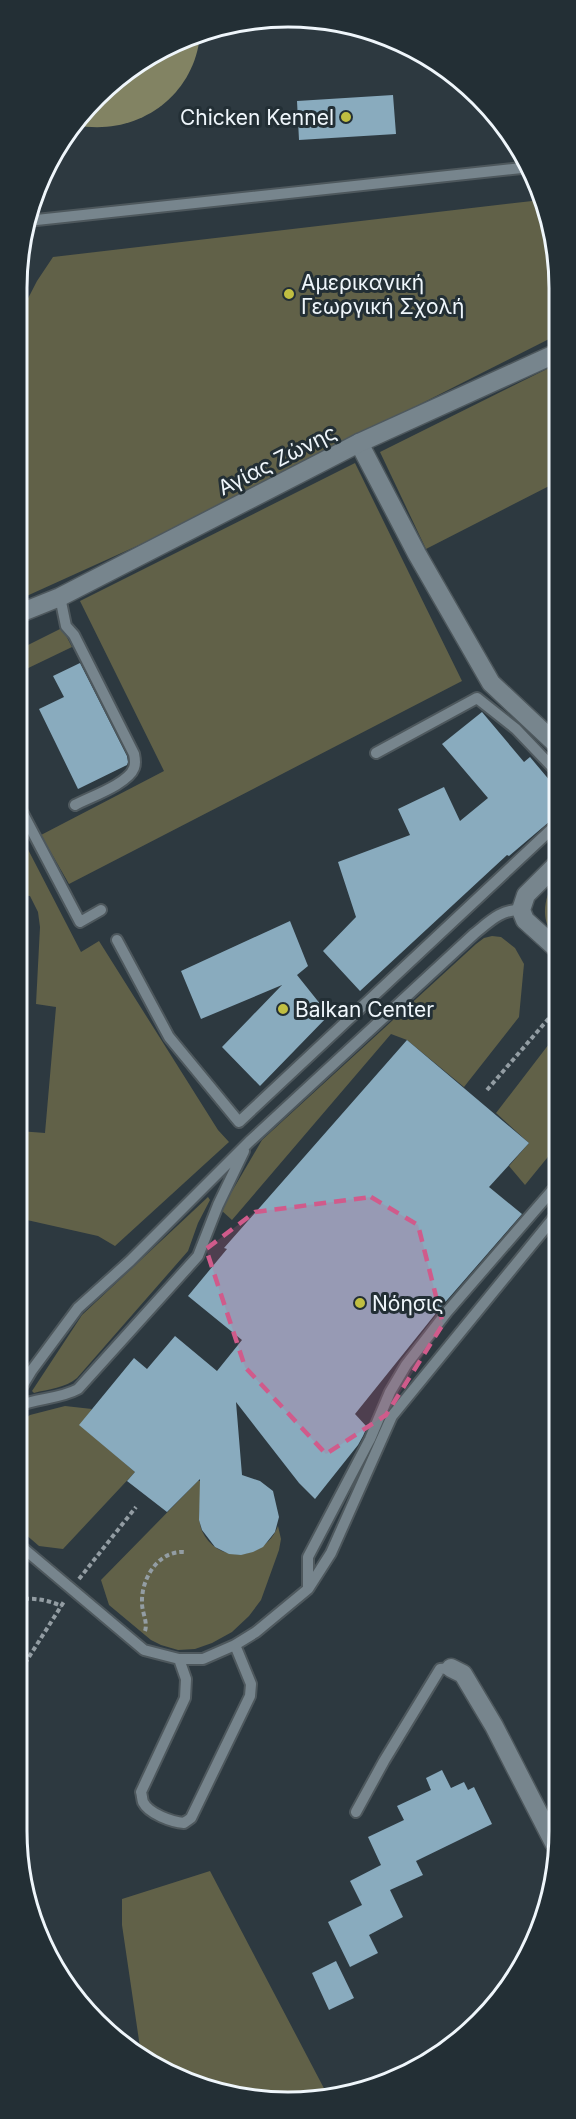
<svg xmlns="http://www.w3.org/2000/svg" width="576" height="2119" viewBox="0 0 576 2119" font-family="Inter,sans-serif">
<rect width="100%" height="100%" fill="#2d3940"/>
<path fill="#616148" d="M541,200L557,253V335L159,536L20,599L21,312L37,281L53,257Z
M557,364V482L426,549L380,452Z
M355,463L462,681L69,884L41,835L164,771L80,601Z
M62,628L72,647L20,672V649Z
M20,834L81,952L99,941L218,1130L229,1142L115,1246L98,1236L18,1218L19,1131L45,1133L56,1007L36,1004L40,927L38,912L30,896L20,895Z
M555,879L556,881V938C539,921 544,898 555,879Z
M492,936L501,937L515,948L524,964L519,1017L464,1087L407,1040L391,1034L232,1220L221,1210L262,1140L476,944L484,938Z
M556,1042V1147L525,1185L509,1166L529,1143L496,1113L549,1044Z
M208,1197L210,1200L198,1223L188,1251L77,1378C66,1388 48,1389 34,1393L32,1391L82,1315Z
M65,1406L92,1409L80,1425L135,1472L63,1549L39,1546L17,1527L18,1424L30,1415Z
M198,1481H204C202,1496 196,1517 202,1531C218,1566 266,1559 278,1526L281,1539L279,1550L261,1600L249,1616L232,1632L212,1643L195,1649L178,1650L161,1645L151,1640L109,1605L101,1580Z
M210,1871L328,2096L270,2102L168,2074L141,2054L122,1925V1899Z"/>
<path fill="#828363" d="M200,36C193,99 135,137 75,125L137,62Z"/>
<path fill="#89abbe" d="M393,95L396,134L299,140L297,101Z
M80,663L127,756L128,762L127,765L78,789L39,709L64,697L53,676Z
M482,712L524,762L530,757L556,788V816L509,856L507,855L360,991L323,951L356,917L338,862L410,835L398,809L444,787L460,821L488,798L442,744Z
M290,921L308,966L297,975L329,1015L260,1086L222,1047L282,985L201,1019L181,971Z
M407,1040L529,1143L489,1187L522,1214L441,1307L355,1414L367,1427L363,1436L358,1445L315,1499L299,1483L236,1402L242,1475L260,1481L273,1491L279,1517L275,1532L263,1547L253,1552L241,1555L229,1554L215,1547L202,1530L199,1520L200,1479L167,1512L127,1481L135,1472L79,1425L134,1358L147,1369L175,1336L217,1371L242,1340L188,1296L227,1249L224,1248Z
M442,1770L451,1788L464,1782L468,1790L474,1787L492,1824L416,1861L423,1875L390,1890L403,1917L369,1935L378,1953L350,1967L328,1922L362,1905L350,1881L381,1865L368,1837L404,1820L397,1806L431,1790L426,1778Z
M336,1961L354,1998L329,2010L312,1973Z"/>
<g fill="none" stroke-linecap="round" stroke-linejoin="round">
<g stroke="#4e585d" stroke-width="14">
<path id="lane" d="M27,221L531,167
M60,597L66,626L74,635L134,754C135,759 136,763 134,768C128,784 90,797 75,805
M376,753L477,698L516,729L556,771
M20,808L80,922L101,910
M117,940L169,1037L239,1122L556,825
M18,1393L32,1370L78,1308L130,1261L249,1142L474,934C489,922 501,909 521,910
M18,1406C37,1398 60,1399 78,1389L198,1256L218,1205L244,1151
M17,1543L144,1650L179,1659H203L235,1645L256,1632L308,1589L331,1553L392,1416L556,1215
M308,1588V1557L370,1439L390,1392L406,1365L447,1312L556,1186
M179,1659L186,1679L185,1698L141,1792C142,1795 142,1799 143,1802C149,1814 172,1822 184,1823L191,1818L250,1696L251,1684L235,1645
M356,1812L384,1761L440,1669L451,1668"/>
</g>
<g stroke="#4e585d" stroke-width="21">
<path id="street" d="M359,443L417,554L491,683L556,744
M556,948L525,920L521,910L526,895L556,865
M451,1668L463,1674L494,1726L554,1843"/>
</g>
<g stroke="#4e585d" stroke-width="21">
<path id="secondary" d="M20,613L60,597L359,443L557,353"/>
</g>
<path stroke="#939da3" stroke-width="4" stroke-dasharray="4.5 3" stroke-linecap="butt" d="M487,1090L556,1010
M79,1579L136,1507
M17,1600C34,1597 47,1600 62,1606
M145,1631C148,1622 142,1613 142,1603C141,1579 158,1550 185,1552
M17,1676L65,1600
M17,1764C25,1744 30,1721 17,1702"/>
<use href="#lane" stroke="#77858d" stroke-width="10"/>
<use href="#street" stroke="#77858d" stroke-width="18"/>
<use href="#secondary" stroke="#77858d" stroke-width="18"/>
</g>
<path fill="#d05b8b" fill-opacity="0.2" stroke="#d05b8b" stroke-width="4.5" stroke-dasharray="12 8" stroke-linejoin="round" d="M371,1197L418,1225L443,1324L386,1415L326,1454L245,1367L206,1249L255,1212Z"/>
<g fill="#c0be41" stroke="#232f35" stroke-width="2">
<circle cx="346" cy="117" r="6"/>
<circle cx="289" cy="294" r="6"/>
<circle cx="283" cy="1009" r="6"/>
<circle cx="360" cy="1303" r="6"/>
</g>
<g text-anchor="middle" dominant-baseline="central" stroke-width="6" stroke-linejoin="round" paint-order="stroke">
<g font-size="21" fill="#eff6fb" stroke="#232f35" text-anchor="start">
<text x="334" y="117" text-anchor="end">Chicken Kennel</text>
<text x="301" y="282">Αμερικανική<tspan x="301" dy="24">Γεωργική Σχολή</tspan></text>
<text x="295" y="1009">Balkan Center</text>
<text x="372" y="1303">Νόησις</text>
</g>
<g font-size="21" fill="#eff6fb" stroke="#232f35">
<text transform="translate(277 460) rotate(-27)">Αγίας Ζώνης</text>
</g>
</g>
<path d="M0 0H576V2119H0ZM288 27H288A261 261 0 0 1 549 288V1831A261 261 0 0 1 288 2092H288A261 261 0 0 1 27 1831V288A261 261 0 0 1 288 27Z" fill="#232f35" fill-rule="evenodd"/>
<path fill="none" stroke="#eff6fb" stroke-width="3" d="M288 27H288A261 261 0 0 1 549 288V1831A261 261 0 0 1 288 2092H288A261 261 0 0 1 27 1831V288A261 261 0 0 1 288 27Z"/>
</svg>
